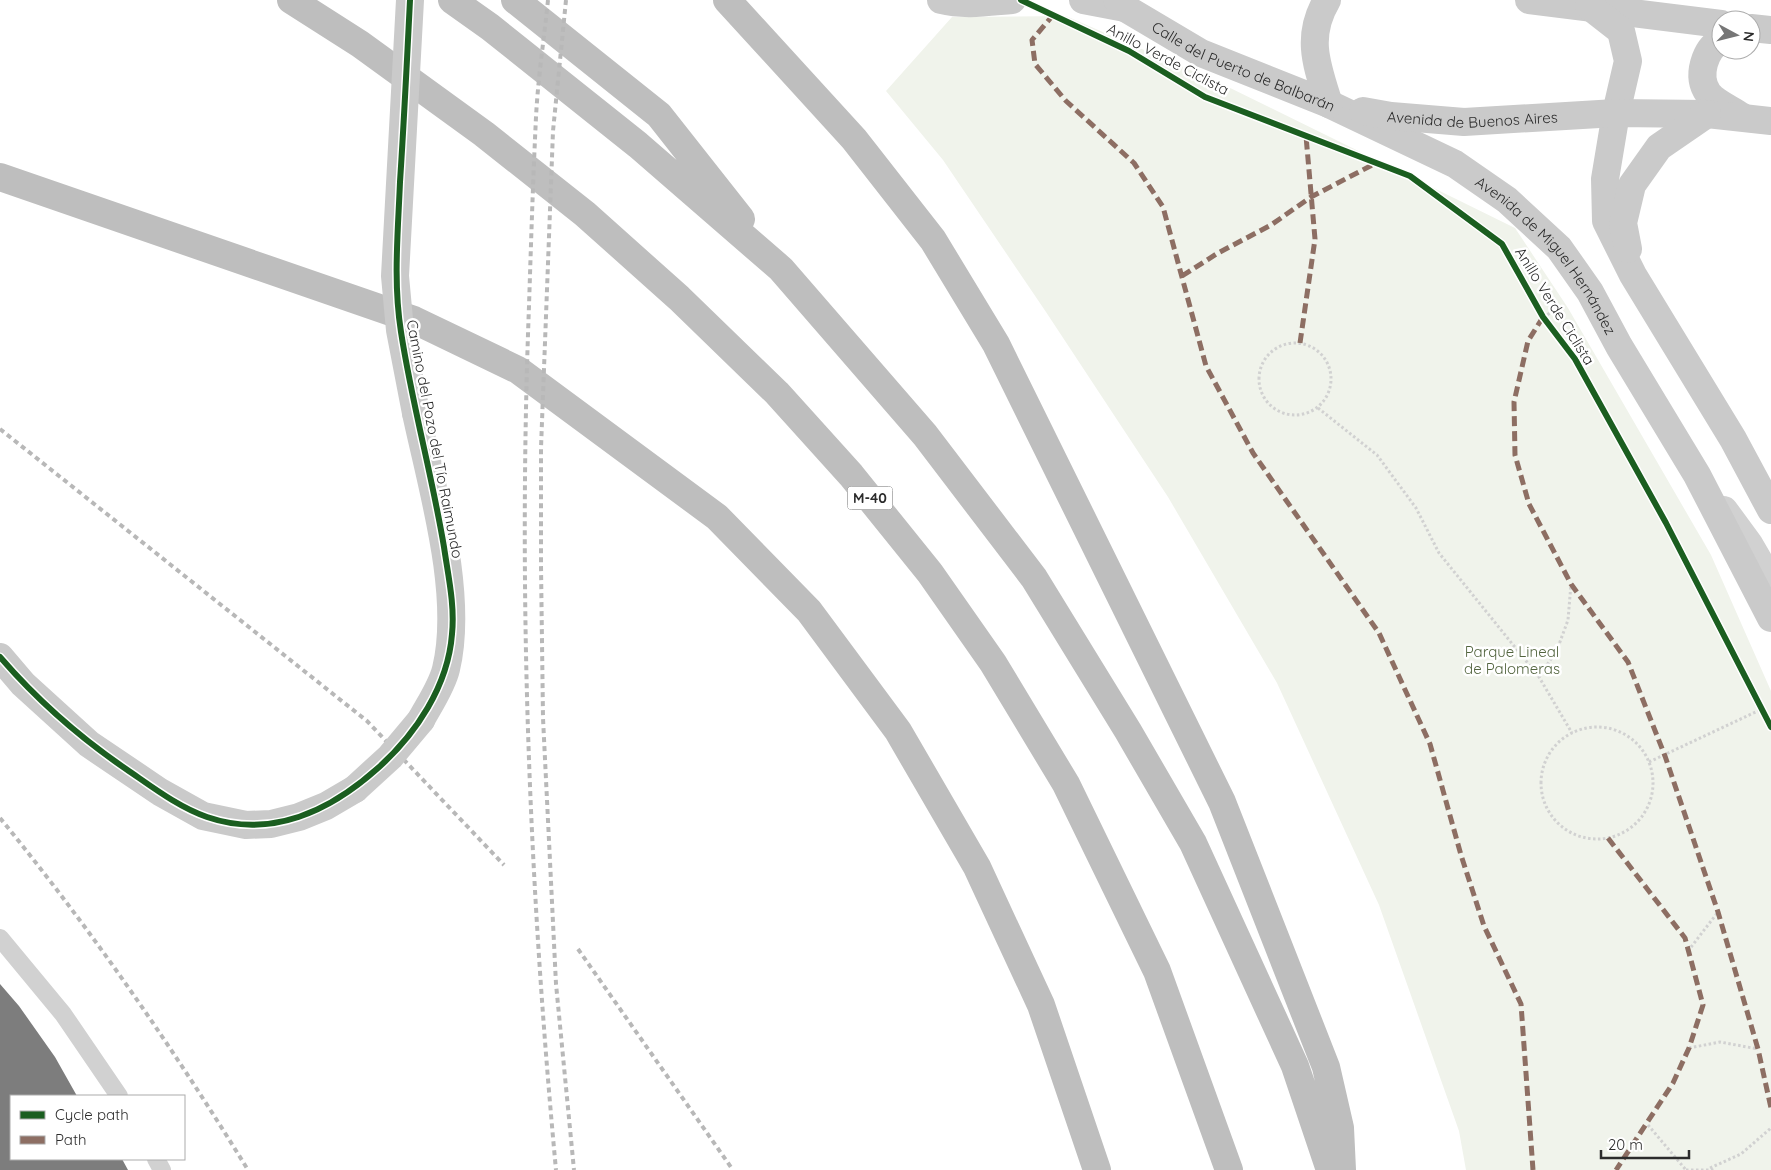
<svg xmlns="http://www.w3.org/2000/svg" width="1771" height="1170" viewBox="0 0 1771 1170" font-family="Quicksand,sans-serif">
<rect width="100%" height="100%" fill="#fff"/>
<path fill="#f0f3eb" d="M1066,16L1220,83L1515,228L1568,308L1711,555L1771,691V1170H1466L1459,1131L1379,905L1277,683L1168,497L1046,312L943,160L886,91L952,17Z"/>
<path fill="#7d7d7d" d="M0,984L19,1006L55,1057L77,1096H11V1159H122L128,1170H0Z"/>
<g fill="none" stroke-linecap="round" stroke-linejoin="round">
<path stroke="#d1d1d1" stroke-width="3" stroke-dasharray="2.5 2.5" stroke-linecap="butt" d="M1543,317L1565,305
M1259 379a36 36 0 1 1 72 0a36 36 0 1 1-72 0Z
M1318,408L1377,455L1416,508L1439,553L1539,677L1572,733
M1539,677L1557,650L1568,620L1571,584
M1541 783a56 56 0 1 1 112 0a56 56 0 1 1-112 0Z
M1649,762L1762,709
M1688,951L1718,912
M1689,1048L1720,1042L1758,1049
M1648,1125L1686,1170
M1710,1168L1741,1154L1771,1128
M1686,1170H1716"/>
<path stroke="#d1d1d1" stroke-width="18" d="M0,938L63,1014L119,1096
M156,1159L162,1170"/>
<path stroke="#d1d1d1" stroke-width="28" d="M1724,510L1749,544L1771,582"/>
<g stroke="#cacaca" stroke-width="28">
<path d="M941,0C965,6 988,2 1012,0"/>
<path d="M1083,0L1125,8"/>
<path id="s1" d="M1117,0L1125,8L1201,53L1329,104L1455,164L1507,200L1559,248L1590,292L1619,346L1697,475L1771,618"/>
<path d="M1327,0C1305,37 1317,66 1329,104"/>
<path d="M1529,0L1721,24"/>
<path d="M1589,6L1621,31L1628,61L1616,113L1605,179L1606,221L1633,275L1733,439L1771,510"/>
<path d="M1751,28L1771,30"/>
<path d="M1721,40C1705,49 1696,76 1708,93C1714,102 1731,109 1741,116"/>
<path id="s2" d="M1363,111L1391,116L1464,122L1616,113L1707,114L1771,121"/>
<path d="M1628,249L1623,223L1632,185L1659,147L1707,114"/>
<path d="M416,413C432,488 464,595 446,669C442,686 429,705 421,720"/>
<path d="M0,657L23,684L89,744L160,792L203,816L246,825L271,824L299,817L326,806L355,789"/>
</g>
<path stroke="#bebebe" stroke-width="28" d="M291,0L360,44L484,134L585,214L679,298L777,393L851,475L930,573L993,663L1066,784L1157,971L1229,1170
M452,0L490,27L638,145L781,269L925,435L1034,578L1128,731L1193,843L1295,1066L1330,1170
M515,0L659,115L741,219
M727,0L854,139L933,240L996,344L1222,802L1326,1067L1340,1128L1342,1170
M0,177L414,320L518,370L717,517L809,611L898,731L977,867L1041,1005L1097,1170"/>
<path stroke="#b8b8b8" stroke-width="4" stroke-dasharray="5 4" stroke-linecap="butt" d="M548,0C544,39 538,78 536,117C533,180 531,243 529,306C518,595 529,882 556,1170
M566,0L553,131L541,448V566L543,718L556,984L574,1170
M0,429L367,721L504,865
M0,818C91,929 173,1048 248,1170
M578,949L733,1170"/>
<path stroke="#cacaca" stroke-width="28" d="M410,0L395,276L400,330L416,413
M355,789L390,757L421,720"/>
<path stroke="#8d6e63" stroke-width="5" stroke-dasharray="10 5" stroke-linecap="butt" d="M1054,14L1032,40L1035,64L1066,101L1134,163L1163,207L1206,366L1253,453L1379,633L1430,744L1461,855L1484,926L1521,1004L1533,1170
M1182,276L1218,253L1271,225L1311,197L1376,163
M1543,317L1528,341L1514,402L1515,455L1529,504L1571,584L1628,662L1665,756L1718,912L1758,1049L1771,1108
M1300,343L1315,239L1306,136
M1608,838L1685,938L1703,1005L1689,1048L1673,1083L1616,1170"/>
<g stroke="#fff" stroke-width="9">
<path id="cycleway" d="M1021,0L1129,51L1205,97L1410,176L1502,244L1543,317L1575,359L1666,523L1771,727
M0,657C37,700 79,737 126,769C151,786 178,807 207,817C271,839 330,811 378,768C416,734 448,686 452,634C455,605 448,575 444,547C432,475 412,404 401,332C393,282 398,232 400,182C404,121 407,61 410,0"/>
</g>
<use href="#cycleway" stroke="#1b5e20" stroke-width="6"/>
</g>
<g text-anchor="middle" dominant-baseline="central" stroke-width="5" stroke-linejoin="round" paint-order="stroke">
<rect fill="#fff" stroke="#6b6b6b" stroke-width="1" x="847.5" y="486.5" width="45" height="23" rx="4"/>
<g font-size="14" font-weight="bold" fill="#2c2c2c">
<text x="870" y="498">M-40</text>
</g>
<g font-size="15" fill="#2c2c2c" stroke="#fff">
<text stroke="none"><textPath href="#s1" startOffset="144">Calle del Puerto de Balbarán</textPath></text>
<text transform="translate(1168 59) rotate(28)">Anillo Verde Ciclista</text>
<text stroke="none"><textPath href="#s2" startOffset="110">Avenida de Buenos Aires</textPath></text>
<text stroke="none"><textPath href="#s1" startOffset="508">Avenida de Miguel Hernández</textPath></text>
<text transform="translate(1555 306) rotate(58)">Anillo Verde Ciclista</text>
<text transform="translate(435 439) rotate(79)">Camino del Pozo del Tío Raimundo</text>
</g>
<g font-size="15" fill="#52643e" stroke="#fff">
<text x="1512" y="651">Parque Lineal<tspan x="1512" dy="17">de Palomeras</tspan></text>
</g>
</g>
<rect x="10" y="1095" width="175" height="65" fill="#ffffff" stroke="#ababab"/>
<rect x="20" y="1111" width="25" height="8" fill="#1b5e20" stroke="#ababab"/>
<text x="55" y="1120" font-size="15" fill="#2c2c2c">Cycle path</text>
<rect x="20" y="1136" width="25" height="8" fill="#8d6e63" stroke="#ababab"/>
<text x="55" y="1145" font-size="15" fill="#2c2c2c">Path</text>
<g transform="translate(1736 35) rotate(97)"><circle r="24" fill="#ffffff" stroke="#ababab"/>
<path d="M0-4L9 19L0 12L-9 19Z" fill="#767676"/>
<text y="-8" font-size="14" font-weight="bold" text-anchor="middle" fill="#2c2c2c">N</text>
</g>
<path d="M1601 1150v8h88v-8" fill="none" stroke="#2c2c2c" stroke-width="2.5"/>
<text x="1608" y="1150" font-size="15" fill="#2c2c2c" stroke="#ffffff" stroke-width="4" paint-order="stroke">20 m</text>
</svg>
